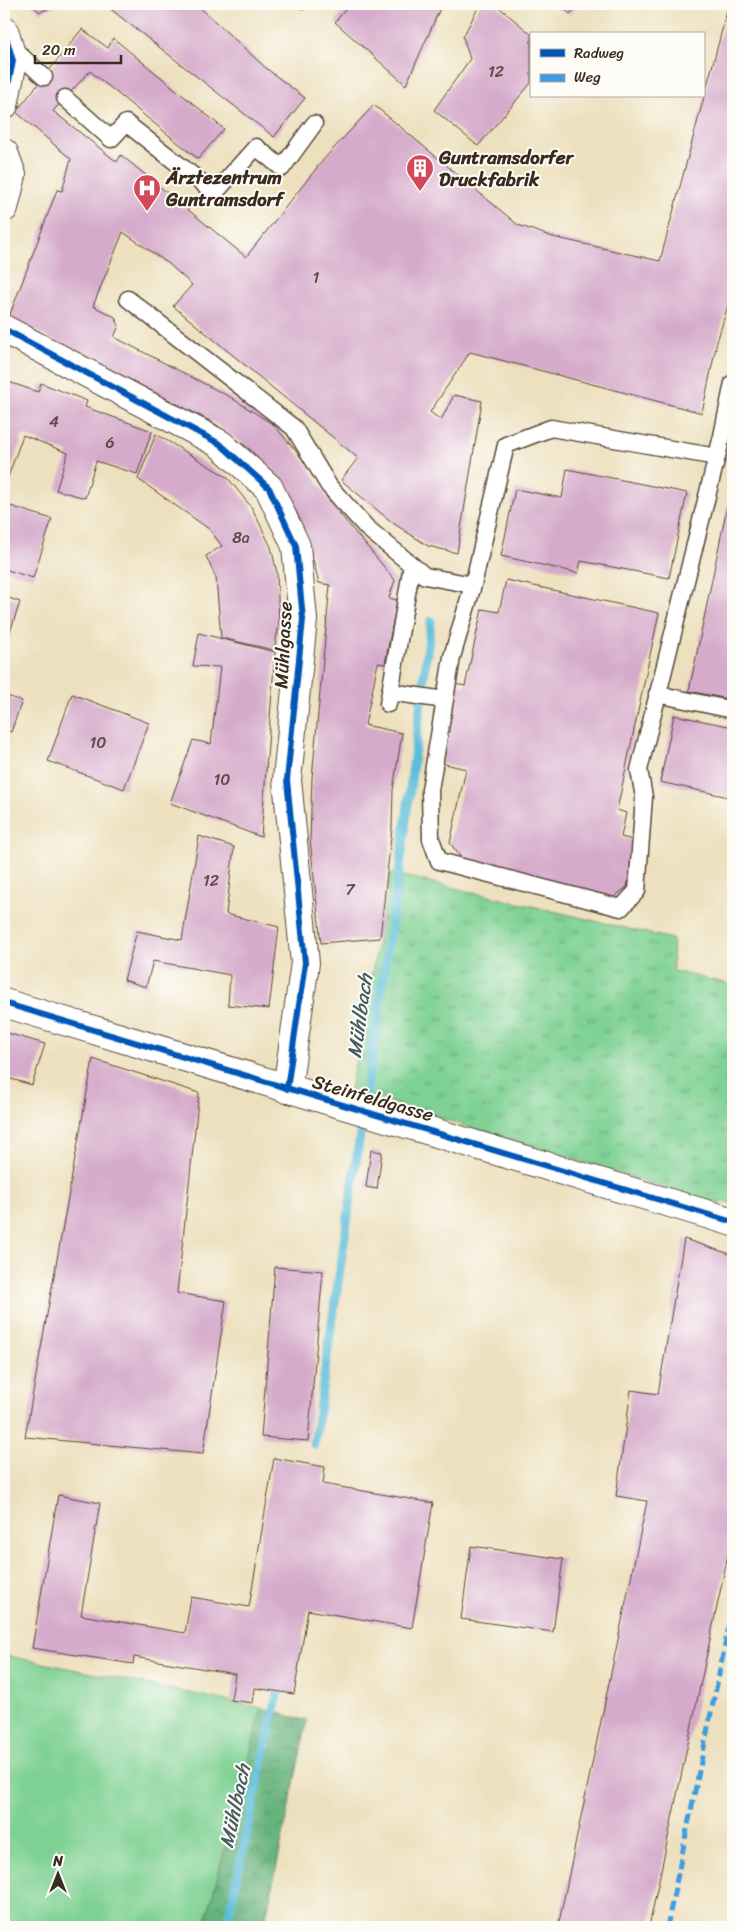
<svg xmlns="http://www.w3.org/2000/svg" width="737" height="1931" viewBox="0 0 737 1931" font-family="Sriracha,sans-serif">
<defs>
<pattern id="grass-tufts" width="24" height="20" patternUnits="userSpaceOnUse" patternTransform="scale(1.25)"><rect width="24" height="20" fill="#7ed193"/><path d="M3 7l-1-3M5 7V3M7 7l1-3M15 17l-1-3M17 17v-4M19 17l1-3" fill="none" stroke="#68aa77"/></pattern>
<pattern id="forest-crowns" width="20" height="18" patternUnits="userSpaceOnUse" patternTransform="scale(1.25)"><rect width="20" height="18" fill="#66b37d"/><path d="M2 6a3 3 0 1 1 6 0M12 15a3 3 0 1 1 6 0" fill="none" stroke="#559266"/></pattern>
</defs>
<rect width="100%" height="100%" fill="#fdfcf7"/>
<filter id="ink" filterUnits="userSpaceOnUse"><feTurbulence type="fractalNoise" baseFrequency=".02" numOctaves="2"/><feDisplacementMap in="SourceGraphic" scale="10" xChannelSelector="R" yChannelSelector="G"/><feConvolveMatrix kernelMatrix="1 2 1 2 8 2 1 2 1" color-interpolation-filters="sRGB"/></filter>
<filter id="wash" filterUnits="userSpaceOnUse"><feTurbulence type="fractalNoise" baseFrequency=".0096" numOctaves="4" result="noise"/><feDisplacementMap in="SourceGraphic" scale="20" xChannelSelector="R" yChannelSelector="G"/><feGaussianBlur stdDeviation="1.12" result="paint"/><feColorMatrix in="noise" values="0 0 0 0 0 0 0 0 0 0 0 0 0 0 0 0 0 1.4 0 .05"/><feComposite in="paint" operator="in"/></filter>
<g filter="url(#wash)">
<rect width="100%" height="100%" fill="#ede0be"/>
<path fill="url(#grass-tufts)" stroke="#5c7e58" d="M391,873L672,939L673,971L733,985V1203L711,1202L350,1090Z"/>
<path fill="url(#forest-crowns)" stroke="#506e4e" d="M262,1708L307,1721L264,1927H204Z"/>
<path fill="#7ed193" stroke="#5c7e58" d="M4,1655L262,1708L204,1927H4Z"/>
<g fill="none" stroke-linecap="round" stroke-linejoin="round">
<path stroke="#5bbdda" stroke-width="9" d="M314,1444L402,852L431,621
M226,1927L278,1692"/>
</g>
<g id="blocks">
<path fill="#d5aacb" d="M31,4H60L40,12Z
M104,4H196L267,69L305,98L274,137Z
M296,4H308L303,10Z
M350,4H442L406,85L335,22Z
M480,4H495L531,34V83L478,146L434,110L470,59L463,37Z
M557,4H579L570,14Z
M729,4H733V288L717,342L702,413L470,352L430,412L441,420L454,395L482,401L457,553L428,546L393,523L341,480L358,458L173,306L192,285L169,264L123,232L93,306L115,317L119,326L114,337L230,397L274,425L306,463L330,502L395,580L389,598L397,600L385,664L378,663L365,725L402,733L393,790L392,828L380,938L321,943L310,840L312,778L330,585L319,583L310,548L298,515L282,487L251,450L214,423L9,317L57,190L62,191L71,159L16,112L82,29L108,48L113,38L224,129L198,159L90,71L53,111L117,162L121,155L246,257L323,160L374,105L518,225L553,237L660,261Z
M6,381L38,392L41,383L87,401L85,407L152,431L137,474L96,461L85,498L56,490L68,453L23,435L4,488V387Z
M156,434L227,477L252,508L271,547L277,573L279,625L274,650L221,638L216,578L206,556L222,546L209,529L138,479Z
M567,469L687,493L669,578L581,561L578,573L501,556L515,489L562,498Z
M4,504L52,519L33,578L4,569Z
M727,507L733,508V700L689,691Z
M506,580L659,613L617,810L626,813L621,837L637,841L627,887L614,897L465,863L450,843L466,769L441,763L455,684L465,686L482,609L499,612Z
M4,596L20,602L4,650Z
M199,633L275,652L261,837L170,803L193,740L211,744L220,667L193,666Z
M72,694L149,723L124,789L48,761Z
M4,695L22,701L11,732L4,729Z
M674,715L733,727V798L660,782Z
M199,836L234,847L226,914L279,927L269,1009L228,1005L230,975L153,961L146,987L124,980L137,931L182,940Z
M4,1032L45,1044L32,1085L4,1077Z
M93,1059L199,1093L177,1293L226,1301L203,1454L25,1437Z
M371,1150L382,1152L377,1189L366,1187Z
M684,1239L733,1255V1531L649,1927H558L647,1501L616,1496L631,1390L658,1394Z
M275,1267L323,1271L308,1441L261,1437Z
M274,1458L325,1467L323,1484L433,1503L412,1628L308,1610L294,1694L255,1688L253,1703L231,1700L235,1674L134,1657L133,1664L32,1648L58,1495L100,1503L81,1615L185,1633L191,1597L249,1607Z
M471,1546L563,1559L553,1632L461,1619Z"/>
</g>
</g>
<g filter="url(#ink)">
<use href="#blocks" fill-opacity="0" stroke="#564536" stroke-width="1"/>
<g fill="none" stroke-linecap="round" stroke-linejoin="round">
<g stroke="#564536" stroke-width="19">
<path id="service" d="M10,46L44,77
M65,98L111,139L126,123L215,193L256,147L282,168L314,124
M128,299L294,428L329,486L367,528L425,576L473,585
M717,457L551,428L506,445L473,585L452,657L430,790L431,839L439,861L621,908L637,891L644,797L639,770L722,436L733,383
M390,692L445,700
M657,694L733,710
M388,704L412,565"/>
</g>
<g stroke="#564536" stroke-width="30">
<path id="minor" d="M4,30L13,61L4,105
M4,153L12,175L4,208
M4,329L220,444L269,488L296,546L303,619L287,780L305,963L287,1089
M4,1003L733,1222"/>
</g>
<use href="#service" stroke="#fff" stroke-width="16"/>
<use href="#minor" stroke="#fff" stroke-width="28"/>
<path stroke="#3f9ce0" stroke-width="5" stroke-dasharray="10 5" stroke-linecap="butt" d="M667,1927L733,1606"/>
<g stroke="#fdfcf7" stroke-width="9">
<path id="cycleway" d="M4,30L13,61L4,105
M4,329L220,444L269,488L296,546L303,619L287,780L305,963L287,1089
M4,1003L733,1222"/>
</g>
<use href="#cycleway" stroke="#0057b8" stroke-width="6"/>
</g>
</g>
<defs>
<g id="building-pin" transform="scale(1.4375)"><path d="M0 17L-7.5 6A9.5 9.5 0 1 1 7.5 6Z" fill="#d1495b" stroke="#fdfcf7"/><path d="M-4-6H4V6H1V3H-1V6H-4ZM-2.5-4.3h1.7v1.8h-1.7ZM.8-4.3h1.7v1.8H.8ZM-2.5-1h1.7V.8h-1.7ZM.8-1h1.7V.8H.8Z" fill="#fff"/></g>
<g id="hospital-pin" transform="scale(1.4375)"><path d="M0 17L-7.5 6A9.5 9.5 0 1 1 7.5 6Z" fill="#d1495b" stroke="#fdfcf7"/><path d="M-5-5h3v3.5h4V-5h3V5h-3V1.5h-4V5h-3Z" fill="#fff"/></g>
</defs>
<g fill-rule="evenodd">
<use href="#building-pin" x="420" y="168"/>
<use href="#hospital-pin" x="147" y="188"/>
</g>
<g text-anchor="middle" dominant-baseline="central" stroke-width="4" stroke-linejoin="round" paint-order="stroke">
<g font-size="16" fill="#624a49">
<text x="496" y="71">12</text>
<text x="316" y="277">1</text>
<text x="54" y="421">4</text>
<text x="110" y="442">6</text>
<text x="241" y="537">8a</text>
<text x="98" y="742">10</text>
<text x="222" y="779">10</text>
<text x="211" y="880">12</text>
<text x="350" y="889">7</text>
</g>
<g font-size="19" font-weight="bold" fill="#3b2a1e" stroke="#fdfcf7" text-anchor="start">
<text x="439" y="157">Guntramsdorfer<tspan x="439" dy="22">Druckfabrik</tspan></text>
<text x="166" y="177">Ärztezentrum<tspan x="166" dy="22">Guntramsdorf</tspan></text>
</g>
<g font-size="19" fill="#3b2a1e" stroke="#fdfcf7">
<text transform="translate(283 645) rotate(-87)">Mühlgasse</text>
<text transform="translate(373 1098) rotate(16)">Steinfeldgasse</text>
</g>
<g font-size="20" font-style="italic" fill="#465d60" stroke="#fdfcf7">
<text transform="translate(360 1016) rotate(-82)">Mühlbach</text>
<text transform="translate(235 1806) rotate(-78)">Mühlbach</text>
</g>
</g>
<rect width="737" height="1931" fill="none" stroke="#fdfcf7" stroke-width="20"/>
<rect x="530" y="32" width="175" height="65" fill="#fdfcf7" stroke="#afa8a0"/>
<rect x="540" y="49" width="25" height="8" fill="#0057b8" stroke="#afa8a0"/>
<text x="574" y="58" font-size="15" fill="#3b2a1e">Radweg</text>
<rect x="540" y="74" width="25" height="8" fill="#3f9ce0" stroke="#afa8a0"/>
<text x="574" y="82" font-size="15" fill="#3b2a1e">Weg</text>
<g transform="translate(58 1874)" stroke="#fdfcf7" stroke-width="4" paint-order="stroke">
<path d="M0-4L9 19L0 12L-9 19Z" fill="#3b2a1e"/>
<text y="-8" font-size="14" font-weight="bold" text-anchor="middle" fill="#3b2a1e">N</text>
</g>
<path d="M35 55v8h86v-8" fill="none" stroke="#3b2a1e" stroke-width="2.5"/>
<text x="42" y="55" font-size="15" fill="#3b2a1e" stroke="#fdfcf7" stroke-width="4" paint-order="stroke">20 m</text>
</svg>
